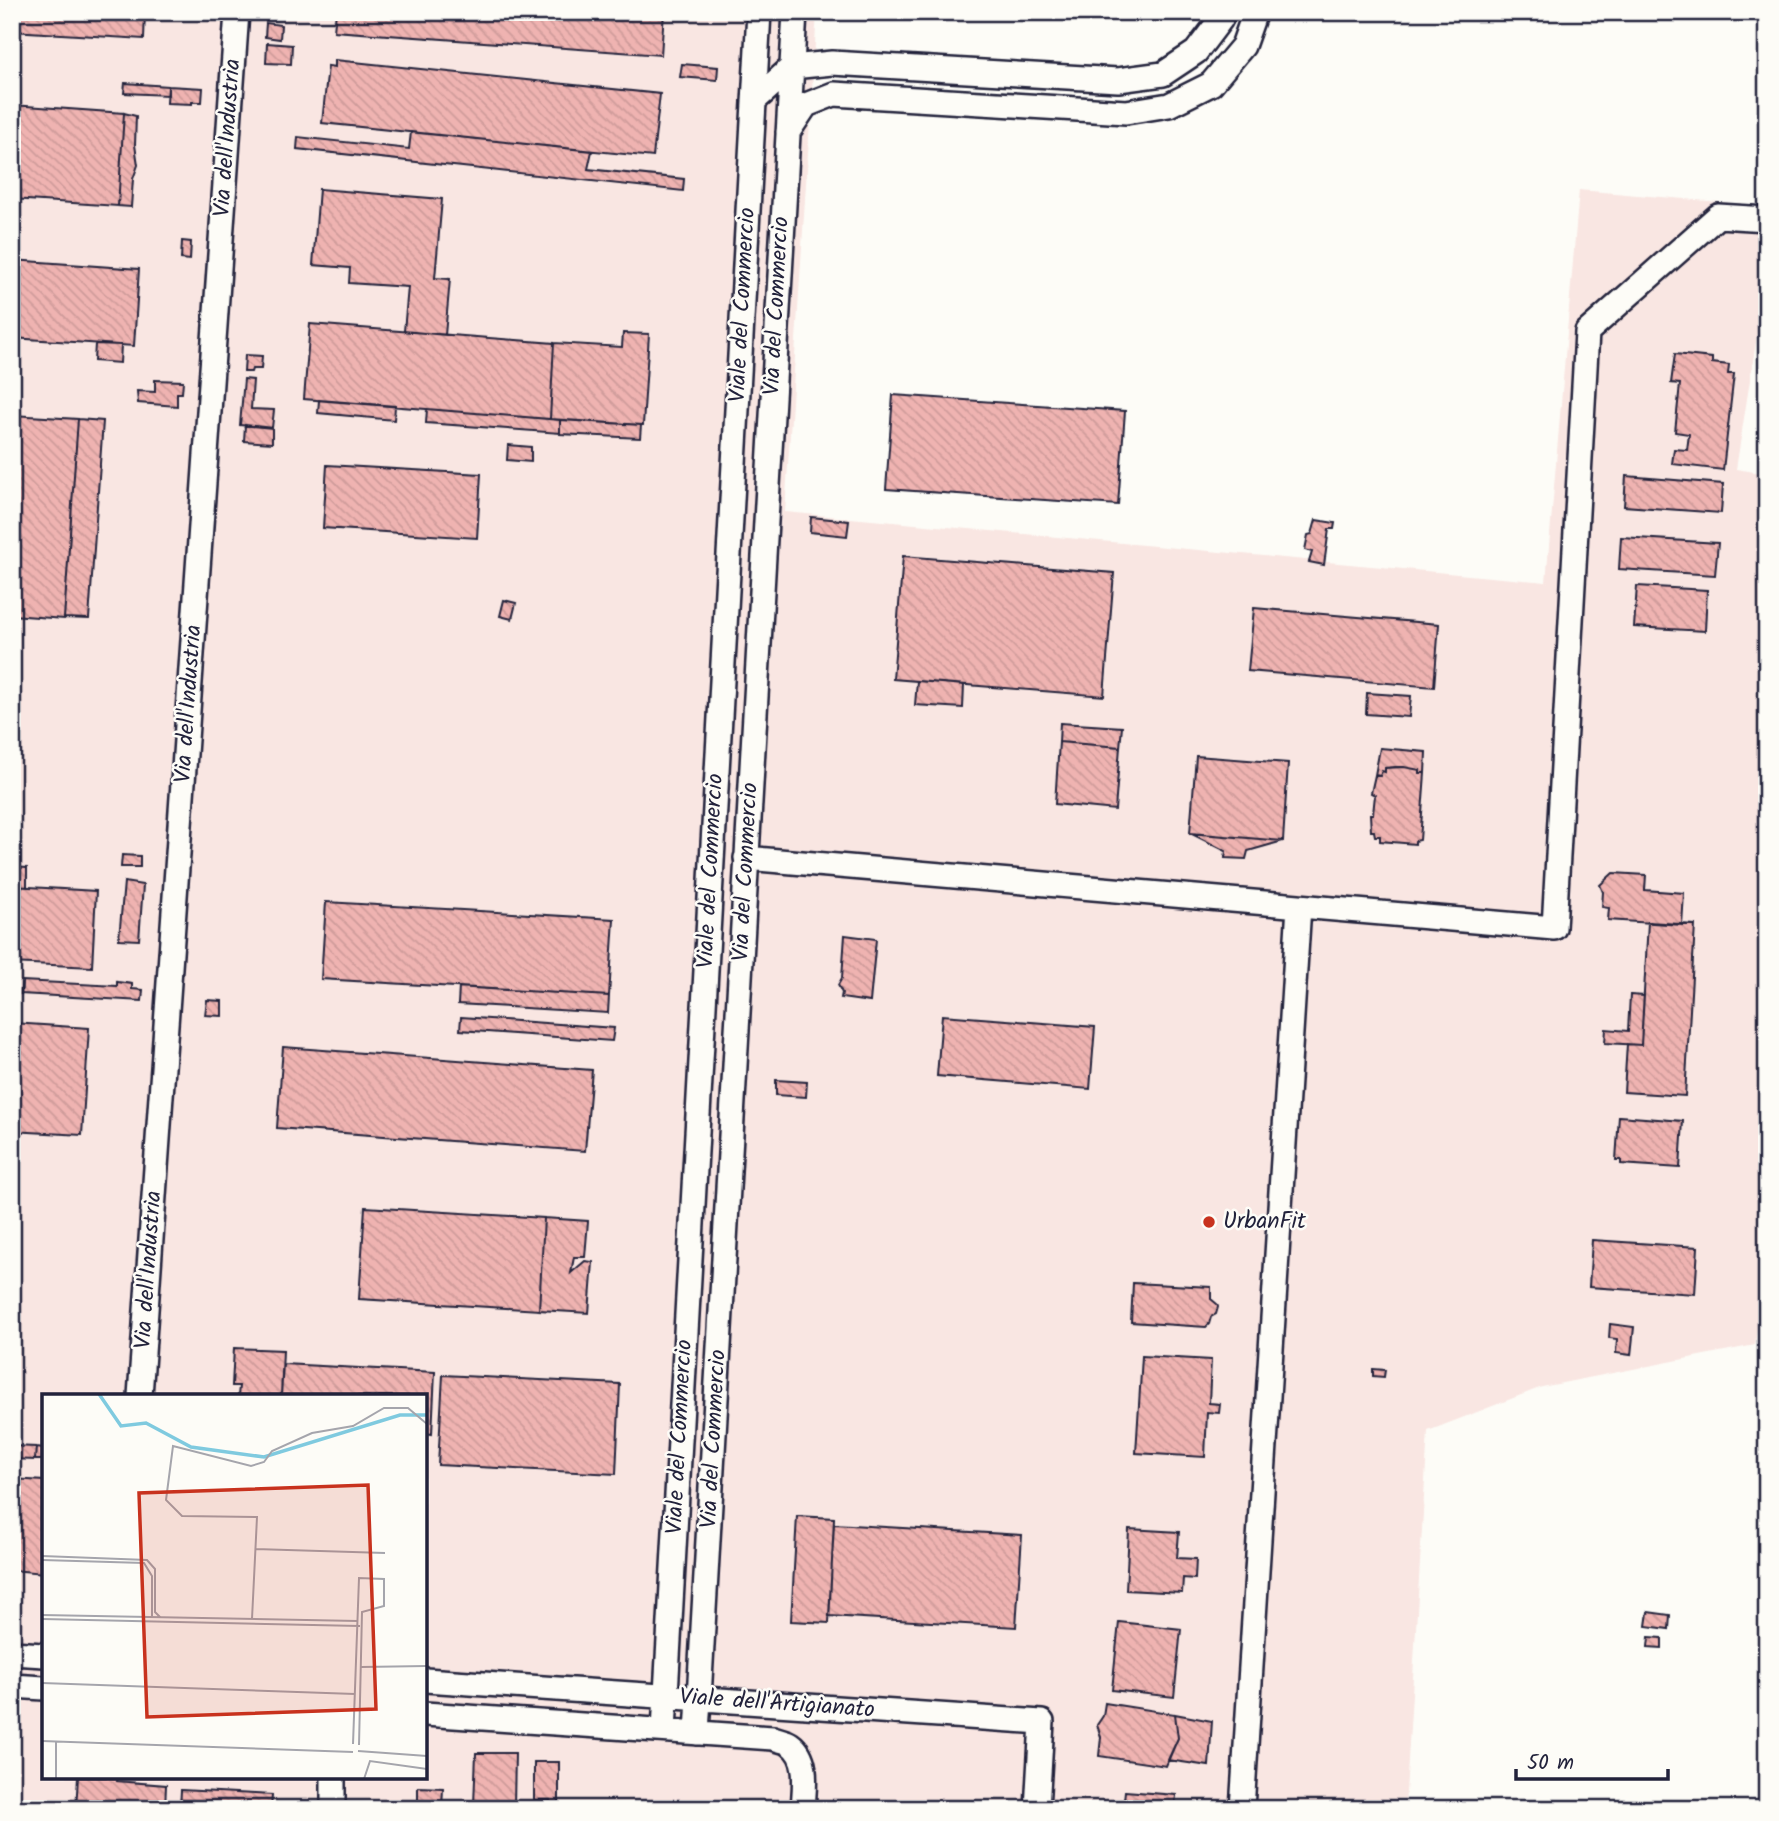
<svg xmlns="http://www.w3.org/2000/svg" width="1779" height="1821" viewBox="0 0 1779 1821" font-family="Kalam,sans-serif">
<defs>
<pattern id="building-back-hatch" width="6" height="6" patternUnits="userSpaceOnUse" patternTransform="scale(1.75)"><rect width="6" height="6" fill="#efb3b1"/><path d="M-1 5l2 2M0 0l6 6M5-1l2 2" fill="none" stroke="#cd9a99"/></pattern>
</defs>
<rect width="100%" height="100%" fill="#fdfcf7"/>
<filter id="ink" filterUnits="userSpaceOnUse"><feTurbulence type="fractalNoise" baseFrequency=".0143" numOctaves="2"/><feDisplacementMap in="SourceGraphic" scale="14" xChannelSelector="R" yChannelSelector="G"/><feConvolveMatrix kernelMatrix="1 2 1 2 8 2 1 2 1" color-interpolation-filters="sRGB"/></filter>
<g filter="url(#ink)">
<path fill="#f9e6e2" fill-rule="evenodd" d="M12,12H817L785,512L1546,582L1579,190L1767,206V272L1736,469L1767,474V1253L1755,1345L1542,1387L1428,1431L1405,1809H12ZM44,1396H425V1777H44Z"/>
<path fill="url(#building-back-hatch)" stroke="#22223b" stroke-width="2" d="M12,12H145L144,39L12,31Z
M336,12H664L661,55L334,31Z
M266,23L281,25L280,39L265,37Z
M267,43L292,45L291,64L266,63Z
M335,60L660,94L653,157L322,123L328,66L335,67Z
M682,64L718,67L717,80L680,77Z
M125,83L168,86V95L124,93Z
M168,86L203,88L202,102H192V104L167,103Z
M12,105L124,113L118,206L12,199Z
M124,113L136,116L135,145L138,165L133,179L131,207L118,206Z
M411,132L592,151L588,169L684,179L683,191L297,149L298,137L409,149Z
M319,189L442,199L435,278L450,279L445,335L404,331L408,287L349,283L350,268L313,265Z
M182,241L191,242L190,260L181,259Z
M12,250H19L18,261L12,260Z
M12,260L139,269L134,346L12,338Z
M310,324L554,343L550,419L304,399Z
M623,333L649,334L643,425L550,419L554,343L622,347Z
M95,344L121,345L120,363L94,361Z
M1675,354L1712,358V363L1729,365L1728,374H1734L1723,470L1672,464L1674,449L1687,450L1689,434L1675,432L1680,384L1671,383Z
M245,355L262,356L261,369H252L251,372H244Z
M244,379L253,380L251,409L274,410L272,428L240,425Z
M155,380L183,381L182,393H177V406L138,403L137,391L155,392Z
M893,395L1125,411L1118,505L886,489Z
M319,400L395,406L394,420L318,413Z
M427,409L560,420V433L426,423Z
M12,415L78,419L64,619L12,615Z
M78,419L103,421L89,619L64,618Z
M560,420L641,425L640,438L560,434Z
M245,425L272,428V443L244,441Z
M508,445L531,447V462L507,460Z
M327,465L481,474L477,538L323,528Z
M1626,476L1723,484L1721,513L1624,506Z
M811,517L849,521L847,536L810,532Z
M1316,520L1335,523L1334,529H1329L1324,565L1309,562L1312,552L1305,550L1308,535L1312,534Z
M1621,537L1718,543L1715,575L1619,569Z
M903,556L1114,573L1104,696L893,679Z
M1637,586L1707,590L1705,631L1634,627Z
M504,600L516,603L512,619L500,616Z
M1254,608L1439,624L1434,687L1248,671Z
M917,681L964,685L963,708L915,705Z
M1367,693L1411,696L1409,717L1366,714Z
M1060,723L1122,727L1120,747L1059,742Z
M1059,742L1120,747L1115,810L1055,804Z
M1380,748L1426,752L1425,773H1420V770L1404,767L1385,768V772L1382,771L1380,776L1375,775Z
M1196,756L1288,763L1283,841L1190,833Z
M1395,767H1404L1420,770V773H1425L1420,840L1415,841V844L1380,841V836H1375L1374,831H1371L1370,814H1373L1375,795L1371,793L1375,775L1380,776L1382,771L1385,772V768Z
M1190,833L1283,841L1248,851L1246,859L1225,858L1226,851Z
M122,855L140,856V867H121Z
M12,867L27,868V887L12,886Z
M1613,873L1646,875L1645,890L1684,893L1682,925L1608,920L1609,908L1602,907L1603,892L1600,885Z
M124,882L143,885L139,940L119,939Z
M12,886L96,891L92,967L12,963Z
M326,902L614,919L609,996L321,979Z
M1648,922L1695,925L1685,1096L1624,1092L1627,1044L1641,1045Z
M845,935L876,939L870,1002L841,998L842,993L838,985L842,978Z
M22,981L117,986V982L132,984V989L143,990L142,1001L21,994Z
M459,987L609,996L608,1013L458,1004Z
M1630,995L1644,996L1641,1045L1605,1043L1606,1029L1628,1031Z
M207,1000L222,1001V1016L205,1015Z
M942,1015L1095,1027L1090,1089L937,1076Z
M461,1017L614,1028L612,1041L460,1030Z
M12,1023L89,1028L82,1135L12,1131Z
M283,1047L592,1070L585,1151L277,1128Z
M776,1080L807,1082L806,1097L776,1095Z
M1619,1116L1683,1121L1680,1168L1621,1164V1160H1616Z
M365,1207L544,1218L539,1310L359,1299Z
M544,1218L588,1221L585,1257H574L571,1273L585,1261L593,1262L589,1313L539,1310Z
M1592,1240L1698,1247L1695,1294L1589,1287Z
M1133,1283L1211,1287V1299L1217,1304L1218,1307L1216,1314L1211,1317L1209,1324L1206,1327L1131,1322Z
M1610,1324L1634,1327L1631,1355L1616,1353L1617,1339L1609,1338Z
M234,1348L283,1350L281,1396H238L239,1386H232Z
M1142,1356L1211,1360L1209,1403L1220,1404L1219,1413L1207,1412L1205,1457L1136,1453Z
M283,1364L435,1372L432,1434L425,1433V1396H281Z
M1373,1369L1385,1370L1384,1377L1373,1376Z
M443,1375L620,1384L616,1474L438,1465Z
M12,1446L36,1447L35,1460L12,1459Z
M36,1447L44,1448V1460H35Z
M12,1479L44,1481V1573L12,1570Z
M797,1516L834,1518L829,1623L791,1621Z
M834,1524L1022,1535L1016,1627L829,1616Z
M1129,1529L1179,1532L1177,1558L1196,1559L1195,1579L1183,1578L1182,1593L1126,1590Z
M1648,1612L1670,1615L1669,1629L1646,1626Z
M1119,1622L1181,1629L1174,1697L1112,1690Z
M1649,1637L1662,1638V1648L1648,1647Z
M1105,1703L1175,1714L1178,1738L1166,1766L1099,1756L1101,1737L1097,1725L1103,1716Z
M1175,1714L1212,1721L1209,1766L1168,1760L1178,1738Z
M476,1753H515L514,1806L474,1805Z
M534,1762H559V1809H550V1800H534Z
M78,1777H118L117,1781L166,1785L165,1809H76Z
M418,1787L443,1788L442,1809H418Z
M181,1790L272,1795L271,1809H180Z
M1125,1791L1176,1795L1175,1809H1123Z"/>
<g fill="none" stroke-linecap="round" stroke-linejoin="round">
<g stroke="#22223b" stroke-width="28">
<path id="street" d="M754,101L792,67L832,63L1118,80L1163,74L1196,52L1221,19L1222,12
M788,132L806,105L834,94L1126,112L1169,105L1211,84L1243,46L1255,12
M746,858L1554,928L1587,332L1718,216L1767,219
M140,1396L237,12
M12,1653L44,1655
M425,1680L1042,1722L1037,1809
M12,1686L44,1688
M425,1714L773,1738C778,1740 786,1741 790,1744C810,1758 804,1788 803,1809
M664,1730L759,12
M697,1733L795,12
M333,1809V1777
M1242,1809L1299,906"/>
</g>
<use href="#street" stroke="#fdfcf7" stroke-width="23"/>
</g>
</g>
<circle fill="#c8321e" stroke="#fdfcf7" stroke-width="2.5" cx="1209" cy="1222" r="7"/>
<g text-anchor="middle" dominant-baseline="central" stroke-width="5" stroke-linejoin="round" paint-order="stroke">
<g font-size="23" fill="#22223b" stroke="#fdfcf7">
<text transform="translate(228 138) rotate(-86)">Via dell'Industria</text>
<text transform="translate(743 305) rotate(-87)">Viale del Commercio</text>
<text transform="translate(777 306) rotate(-87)">Via del Commercio</text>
<text transform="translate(189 704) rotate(-86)">Via dell'Industria</text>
<text transform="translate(711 871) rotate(-87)">Viale del Commercio</text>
<text transform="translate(746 872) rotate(-87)">Via del Commercio</text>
<text transform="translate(149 1270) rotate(-86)">Via dell'Industria</text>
<text transform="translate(680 1437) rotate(-87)">Viale del Commercio</text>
<text transform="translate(714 1439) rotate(-87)">Via del Commercio</text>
<text transform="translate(777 1704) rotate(4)">Viale dell'Artigianato</text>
</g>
<g font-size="23" fill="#22223b" stroke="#fdfcf7" text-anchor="start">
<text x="1223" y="1222">UrbanFit</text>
</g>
</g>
<g transform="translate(42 1394)">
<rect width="385" height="385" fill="#fdfcf7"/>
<path fill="none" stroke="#7fcadf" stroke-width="3.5" d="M57,0L79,32L104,29L149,53L222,63L358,21H385"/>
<path fill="none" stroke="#a5a5ac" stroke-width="2" d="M213,155L343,159M0,162L105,166L113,175V218L118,223M0,166L102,169L110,182V224M0,221L316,227M0,225L318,232M210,225L215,123L140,122L124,106L131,52L209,72L222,68L230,57L270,39L311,32L342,14H366L385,30M319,273L385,272M0,289L313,300M0,347L311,358M14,348V385M311,350L317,184L342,185V212L320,218L317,351M316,357L385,362M322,385L328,367L385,375"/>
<path fill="#c8321e" fill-opacity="0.15" stroke="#c8321e" stroke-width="3.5" d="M326,91L334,315L105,323L97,99Z"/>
<rect width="385" height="385" fill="none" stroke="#22223b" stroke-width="3.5"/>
</g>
<rect width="1779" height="1821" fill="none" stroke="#fdfcf7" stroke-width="42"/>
<rect x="21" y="21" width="1737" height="1779" fill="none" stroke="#22223b" stroke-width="2.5" filter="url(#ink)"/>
<path d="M1516 1769v10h152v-10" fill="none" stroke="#22223b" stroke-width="3.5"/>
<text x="1527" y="1769" font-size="21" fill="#22223b" stroke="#fdfcf7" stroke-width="5" paint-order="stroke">50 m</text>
</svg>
